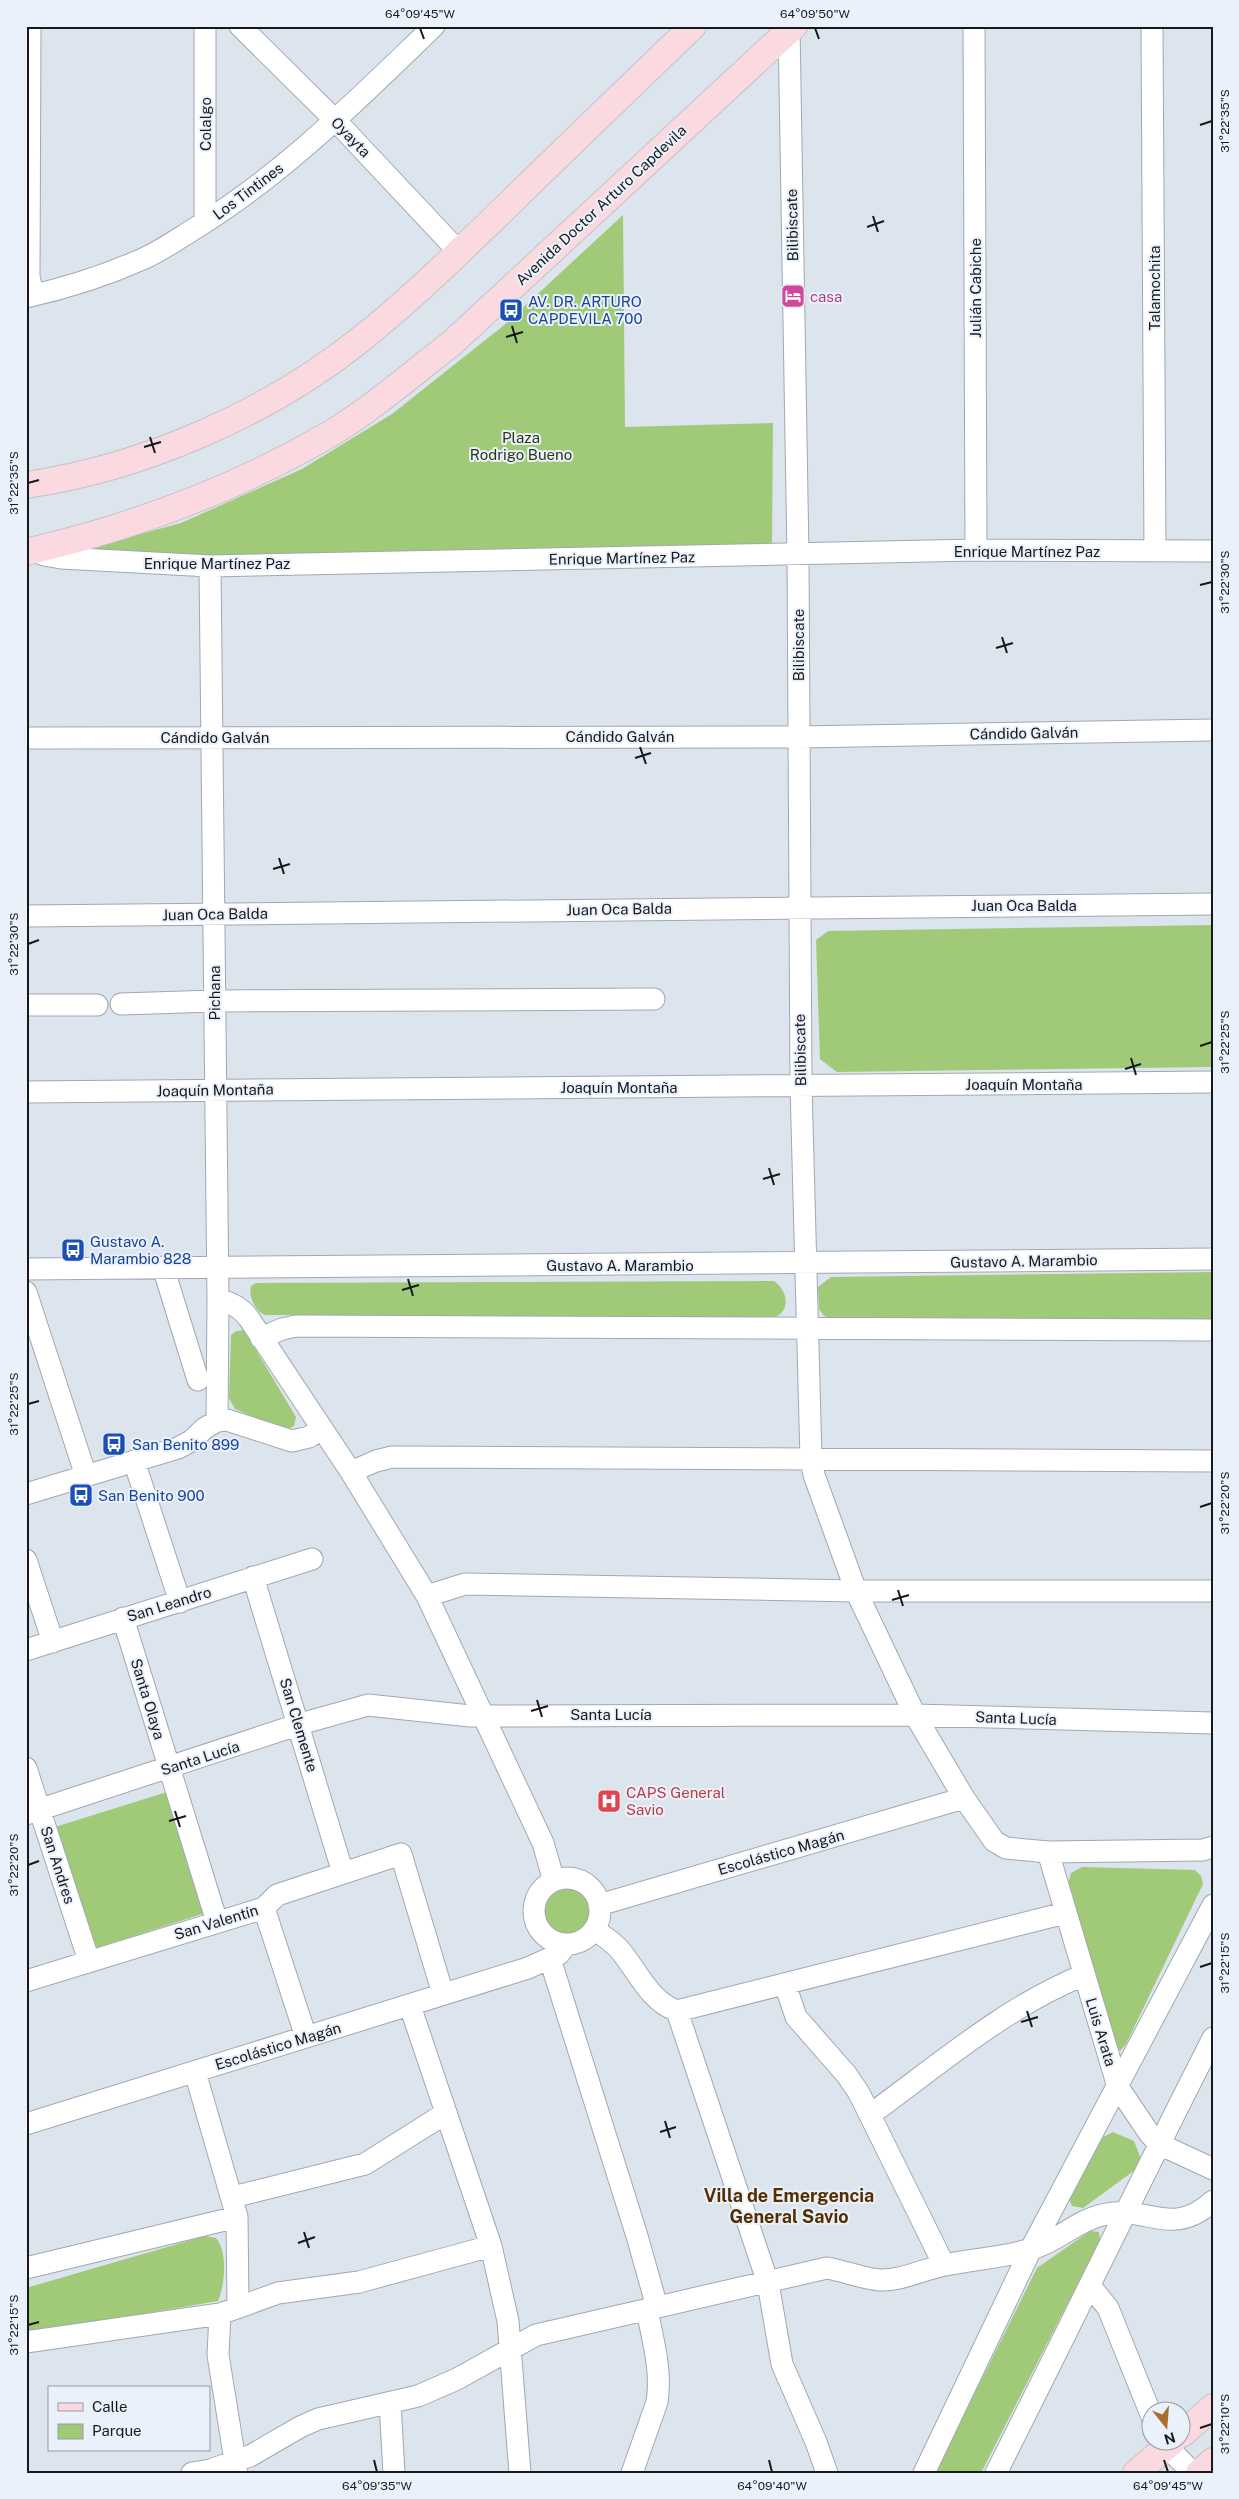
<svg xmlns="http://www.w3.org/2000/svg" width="1239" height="2499" viewBox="0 0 1239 2499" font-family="'Public Sans',sans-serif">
<rect width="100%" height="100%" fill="#dce4ee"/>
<path fill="#a0ca77" d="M623,215L625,427L773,423L772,545L183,557L73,552L181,523L302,469L392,414L503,326Z
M1213,925V1067L837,1072L820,1059L816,940L828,931Z
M1213,1272V1322L831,1318L824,1316L819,1309L818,1287L831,1277Z
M774,1281C788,1291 792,1312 772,1318L265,1315C255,1311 248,1296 251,1286L256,1283Z
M244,1330L296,1417L294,1426L286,1430L235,1409L229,1398L231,1335L236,1331Z
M167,1792L205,1913L93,1949L55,1827Z
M1082,1867L1195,1870L1201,1876L1203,1884L1126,2044L1120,2051L1115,2044L1068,1884L1071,1873Z
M544 1911a23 23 0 1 1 46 0a23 23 0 1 1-46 0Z
M1113,2132L1134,2141L1141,2159L1135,2170L1083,2208L1072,2206L1069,2198L1101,2138Z
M1090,2231L1099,2232L1100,2240L981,2473H935L1037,2268Z
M205,2236L216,2238C228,2252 225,2285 218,2301L26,2334V2288Z"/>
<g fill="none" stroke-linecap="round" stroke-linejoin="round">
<g stroke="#a1a8b2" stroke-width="23">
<path id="minor" d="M30,26L29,276L33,295
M240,26L336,121L459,252
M789,26L798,555L801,1085L811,1459L814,1475L856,1591L915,1715L964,1798L994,1841L1006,1848L1048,1852L1203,1850L1213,1847
M974,26L976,550
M1152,26L1155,551
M205,222V26
M26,297C67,288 107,275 145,258C162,250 178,239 194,229C284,174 358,99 434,26
M33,550L44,555L61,558L210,566L976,550L1213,551
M210,566L218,1299L217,1421
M26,738L798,737L1213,730
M26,916L1213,904
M121,1004L214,1001L654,999
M26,1005H97
M26,1092L1213,1082
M163,1267L198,1380
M26,1269L1213,1259
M26,1292L86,1476
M218,1299C232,1303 242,1308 250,1320L351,1472L427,1596L543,1843L554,1881
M261,1338L282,1329L296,1326L1213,1330
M134,1461L180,1602
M351,1472L376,1461L392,1457L1213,1461
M26,1494L178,1448L191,1441L205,1428L217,1421L227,1420L292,1441L309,1437L322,1428
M26,1560L53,1642
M253,1577L343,1873
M427,1596L465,1584L856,1591H1213
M123,1618L217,1922
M26,1650L312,1559
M26,1768L89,1961
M26,1814L300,1724L368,1705L470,1716L915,1715L1213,1723
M1048,1852L1118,2087L1149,2133L1159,2144L1213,2169
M534 1911a33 33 0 1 1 66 0a33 33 0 1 1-66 0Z
M599,1905L964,1798
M264,1908L306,2037
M595,1930C603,1936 612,1941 619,1949C638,1971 648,2000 677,2011L1065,1913
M550,1959L637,2236L657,2307
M26,1981L264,1908L277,1895L401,1854L443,1994
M785,1984L796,2017L846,2074L859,2093L944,2265
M410,2006L491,2246L508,2321L520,2473
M677,2011L768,2283L782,2364L816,2442L827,2473
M195,2072L237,2217L238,2307
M871,2114C937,2066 1008,2005 1084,1975
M26,2124L528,1968L559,1954L566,1945
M233,2197L365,2164L446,2113
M26,2268L237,2217
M1091,2287L1108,2308L1152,2417
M220,2314L218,2355L237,2473
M26,2342L220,2314L278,2293L359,2282L491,2246
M390,2403L394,2473
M1162,2442L1193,2473
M192,2473L210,2470L250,2456L300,2427L318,2419L418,2396L457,2379L536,2335L827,2268C844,2271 861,2278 879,2280C901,2281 924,2269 945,2265C973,2259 1003,2258 1031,2249C1057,2242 1076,2221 1102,2215C1146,2203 1170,2240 1213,2201
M632,2473L657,2402C662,2371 653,2341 647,2310
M924,2473L1031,2249L1213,1905
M996,2473C1069,2329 1139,2183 1213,2038"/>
</g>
<g stroke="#c3c3c4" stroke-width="28">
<path id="major" d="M26,485C143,468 269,413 361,339C414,297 462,249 511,202C571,143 632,85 693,26
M26,552C134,527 234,490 330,434C373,408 412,374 452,343L794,26
M1182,2434L1213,2407
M1136,2473L1172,2442
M1199,2473L1213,2461"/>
</g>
<use href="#minor" stroke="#fff" stroke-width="21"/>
<use href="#major" stroke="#fadae0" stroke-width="26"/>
</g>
<path fill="none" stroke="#171a1d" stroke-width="2" d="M420,28L424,39M815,28L819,39M1200,125L1212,121M873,216L878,232M867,227L884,221M512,326L517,343M506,337L523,332M150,437L155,453M144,447L161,442M28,483L39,480M1200,585L1212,582M1002,637L1007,653M996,648L1013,643M640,747L646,764M635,758L651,753M279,858L284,874M273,869L290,864M28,944L39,940M1200,1046L1212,1042M1131,1058L1136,1075M1125,1069L1141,1064M769,1168L774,1185M763,1179L780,1174M408,1279L413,1296M402,1290L419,1285M28,1404L39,1401M1200,1507L1212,1503M898,1590L903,1606M892,1600L909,1595M537,1700L542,1717M531,1711L548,1706M175,1811L180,1827M169,1821L186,1816M28,1865L39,1861M1200,1967L1212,1963M1027,2011L1032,2027M1021,2022L1038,2017M665,2121L670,2138M660,2132L676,2127M304,2232L309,2248M298,2243L315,2237M28,2325L39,2322M1200,2428L1212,2424M374,2460L377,2472M769,2460L772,2472M1164,2460L1168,2472"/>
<defs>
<g id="hotel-square" transform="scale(1.25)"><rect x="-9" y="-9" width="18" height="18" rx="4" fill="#d1479c" stroke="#eaf1fb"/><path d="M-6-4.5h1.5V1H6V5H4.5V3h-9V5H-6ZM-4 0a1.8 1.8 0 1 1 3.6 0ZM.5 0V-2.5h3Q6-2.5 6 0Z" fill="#fff"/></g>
<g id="bus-square" transform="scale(1.25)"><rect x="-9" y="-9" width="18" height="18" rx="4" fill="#1a4fb4" stroke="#eaf1fb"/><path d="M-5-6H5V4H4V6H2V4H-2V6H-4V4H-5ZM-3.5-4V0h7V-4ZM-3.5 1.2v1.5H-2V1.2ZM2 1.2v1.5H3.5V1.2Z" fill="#fff"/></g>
<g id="hospital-square" transform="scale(1.25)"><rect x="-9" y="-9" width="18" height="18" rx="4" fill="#e0444e" stroke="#eaf1fb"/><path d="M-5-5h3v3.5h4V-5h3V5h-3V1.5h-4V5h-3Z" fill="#fff"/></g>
</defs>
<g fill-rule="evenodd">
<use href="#hotel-square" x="793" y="296"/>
<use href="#bus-square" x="511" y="310"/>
<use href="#bus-square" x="73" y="1250"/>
<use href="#bus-square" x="114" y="1444"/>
<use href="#bus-square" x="81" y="1495"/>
<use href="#hospital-square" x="609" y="1801"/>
</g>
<g text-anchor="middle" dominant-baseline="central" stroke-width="4" stroke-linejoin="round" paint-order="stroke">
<g font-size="15" fill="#171a1d" stroke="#eaf1fb">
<text transform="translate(205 124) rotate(-90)">Colalgo</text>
<text transform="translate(351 137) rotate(46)">Oyayta</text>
<text transform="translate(248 191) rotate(-37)">Los Tintines</text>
<text transform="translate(601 205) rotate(-43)">Avenida Doctor Arturo Capdevila</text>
<text transform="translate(792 225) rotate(-91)">Bilibiscate</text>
<text transform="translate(975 288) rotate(-90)">Julián Cabiche</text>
<text transform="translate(1154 288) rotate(-90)">Talamochita</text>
<text x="1027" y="551">Enrique Martínez Paz</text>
<text transform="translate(622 558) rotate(-1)">Enrique Martínez Paz</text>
<text x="217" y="563">Enrique Martínez Paz</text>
<text transform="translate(798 645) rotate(-90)">Bilibiscate</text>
<text transform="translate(1024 733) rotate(-1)">Cándido Galván</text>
<text x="620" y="736">Cándido Galván</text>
<text x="215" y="737">Cándido Galván</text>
<text x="1024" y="905">Juan Oca Balda</text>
<text transform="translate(619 909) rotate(-1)">Juan Oca Balda</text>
<text transform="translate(215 914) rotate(-1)">Juan Oca Balda</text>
<text transform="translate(214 993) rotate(-90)">Pichana</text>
<text transform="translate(800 1050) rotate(-91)">Bilibiscate</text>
<text x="1024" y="1084">Joaquín Montaña</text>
<text x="619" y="1087">Joaquín Montaña</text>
<text transform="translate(215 1090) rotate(-1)">Joaquín Montaña</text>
<text transform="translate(1024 1261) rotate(-1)">Gustavo A. Marambio</text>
<text x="620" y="1265">Gustavo A. Marambio</text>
<text transform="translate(169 1604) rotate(-17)">San Leandro</text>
<text transform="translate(148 1699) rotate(73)">Santa Olaya</text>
<text x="611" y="1714">Santa Lucía</text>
<text transform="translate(1016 1718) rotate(2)">Santa Lucía</text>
<text transform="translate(299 1725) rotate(73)">San Clemente</text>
<text transform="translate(200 1758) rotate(-18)">Santa Lucía</text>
<text transform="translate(781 1852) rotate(-16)">Escolástico Magán</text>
<text transform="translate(58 1865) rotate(72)">San Andres</text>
<text transform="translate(216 1922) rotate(-17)">San Valentín</text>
<text transform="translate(1101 2032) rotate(73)">Luis Arata</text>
<text transform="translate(278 2046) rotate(-17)">Escolástico Magán</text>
</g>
<g font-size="15" fill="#b23c85" stroke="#eaf1fb" text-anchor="start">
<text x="810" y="296">casa</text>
</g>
<g font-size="15" fill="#164399" stroke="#eaf1fb" text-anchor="start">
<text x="528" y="301">AV. DR. ARTURO<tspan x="528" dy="17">CAPDEVILA 700</tspan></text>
<text x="90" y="1241">Gustavo A.<tspan x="90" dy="17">Marambio 828</tspan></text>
<text x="132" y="1444">San Benito 899</text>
<text x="98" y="1495">San Benito 900</text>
</g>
<g font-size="15" fill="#283916" stroke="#eaf1fb">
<text x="521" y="437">Plaza<tspan x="521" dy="17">Rodrigo Bueno</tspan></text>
</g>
<g font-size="15" fill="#be3a42" stroke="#eaf1fb" text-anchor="start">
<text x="626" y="1792">CAPS General<tspan x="626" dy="17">Savio</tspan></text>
</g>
<g font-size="18" font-weight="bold" fill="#552e00" stroke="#eaf1fb">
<text x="789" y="2195">Villa de Emergencia<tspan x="789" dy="21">General Savio</tspan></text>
</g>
</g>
<rect width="1239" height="2499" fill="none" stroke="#eaf1fb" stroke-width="55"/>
<rect x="48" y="2386" width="162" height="65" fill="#eaf1fb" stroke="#969ba2"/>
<rect x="58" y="2403" width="25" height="8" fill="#fadae0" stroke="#969ba2"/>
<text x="92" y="2412" font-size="15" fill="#171a1d">Calle</text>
<rect x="58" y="2424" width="25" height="15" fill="#a0ca77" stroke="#969ba2"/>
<text x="92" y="2436" font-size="15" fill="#171a1d">Parque</text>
<g transform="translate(1166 2426) rotate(163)"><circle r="24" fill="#eaf1fb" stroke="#969ba2"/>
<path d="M0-4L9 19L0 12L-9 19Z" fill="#aa6e30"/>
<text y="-8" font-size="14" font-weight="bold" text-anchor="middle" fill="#171a1d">N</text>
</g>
<rect x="28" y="28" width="1184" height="2444" fill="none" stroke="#171a1d" stroke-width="2"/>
<g font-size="12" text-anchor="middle" fill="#171a1d">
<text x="420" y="18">64°09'45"W</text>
<text x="815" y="18">64°09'50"W</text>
<text transform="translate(1225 121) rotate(-90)" y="4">31°22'35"S</text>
<text transform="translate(14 483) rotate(-90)" y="4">31°22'35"S</text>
<text transform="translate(1225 582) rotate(-90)" y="4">31°22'30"S</text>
<text transform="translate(14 944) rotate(-90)" y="4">31°22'30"S</text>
<text transform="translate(1225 1042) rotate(-90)" y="4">31°22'25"S</text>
<text transform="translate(14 1404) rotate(-90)" y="4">31°22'25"S</text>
<text transform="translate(1225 1503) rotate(-90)" y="4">31°22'20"S</text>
<text transform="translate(14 1865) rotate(-90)" y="4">31°22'20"S</text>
<text transform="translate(1225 1963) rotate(-90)" y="4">31°22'15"S</text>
<text transform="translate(14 2325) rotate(-90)" y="4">31°22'15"S</text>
<text transform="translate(1225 2424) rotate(-90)" y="4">31°22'10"S</text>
<text x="377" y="2490">64°09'35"W</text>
<text x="772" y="2490">64°09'40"W</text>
<text x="1168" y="2490">64°09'45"W</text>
</g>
</svg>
